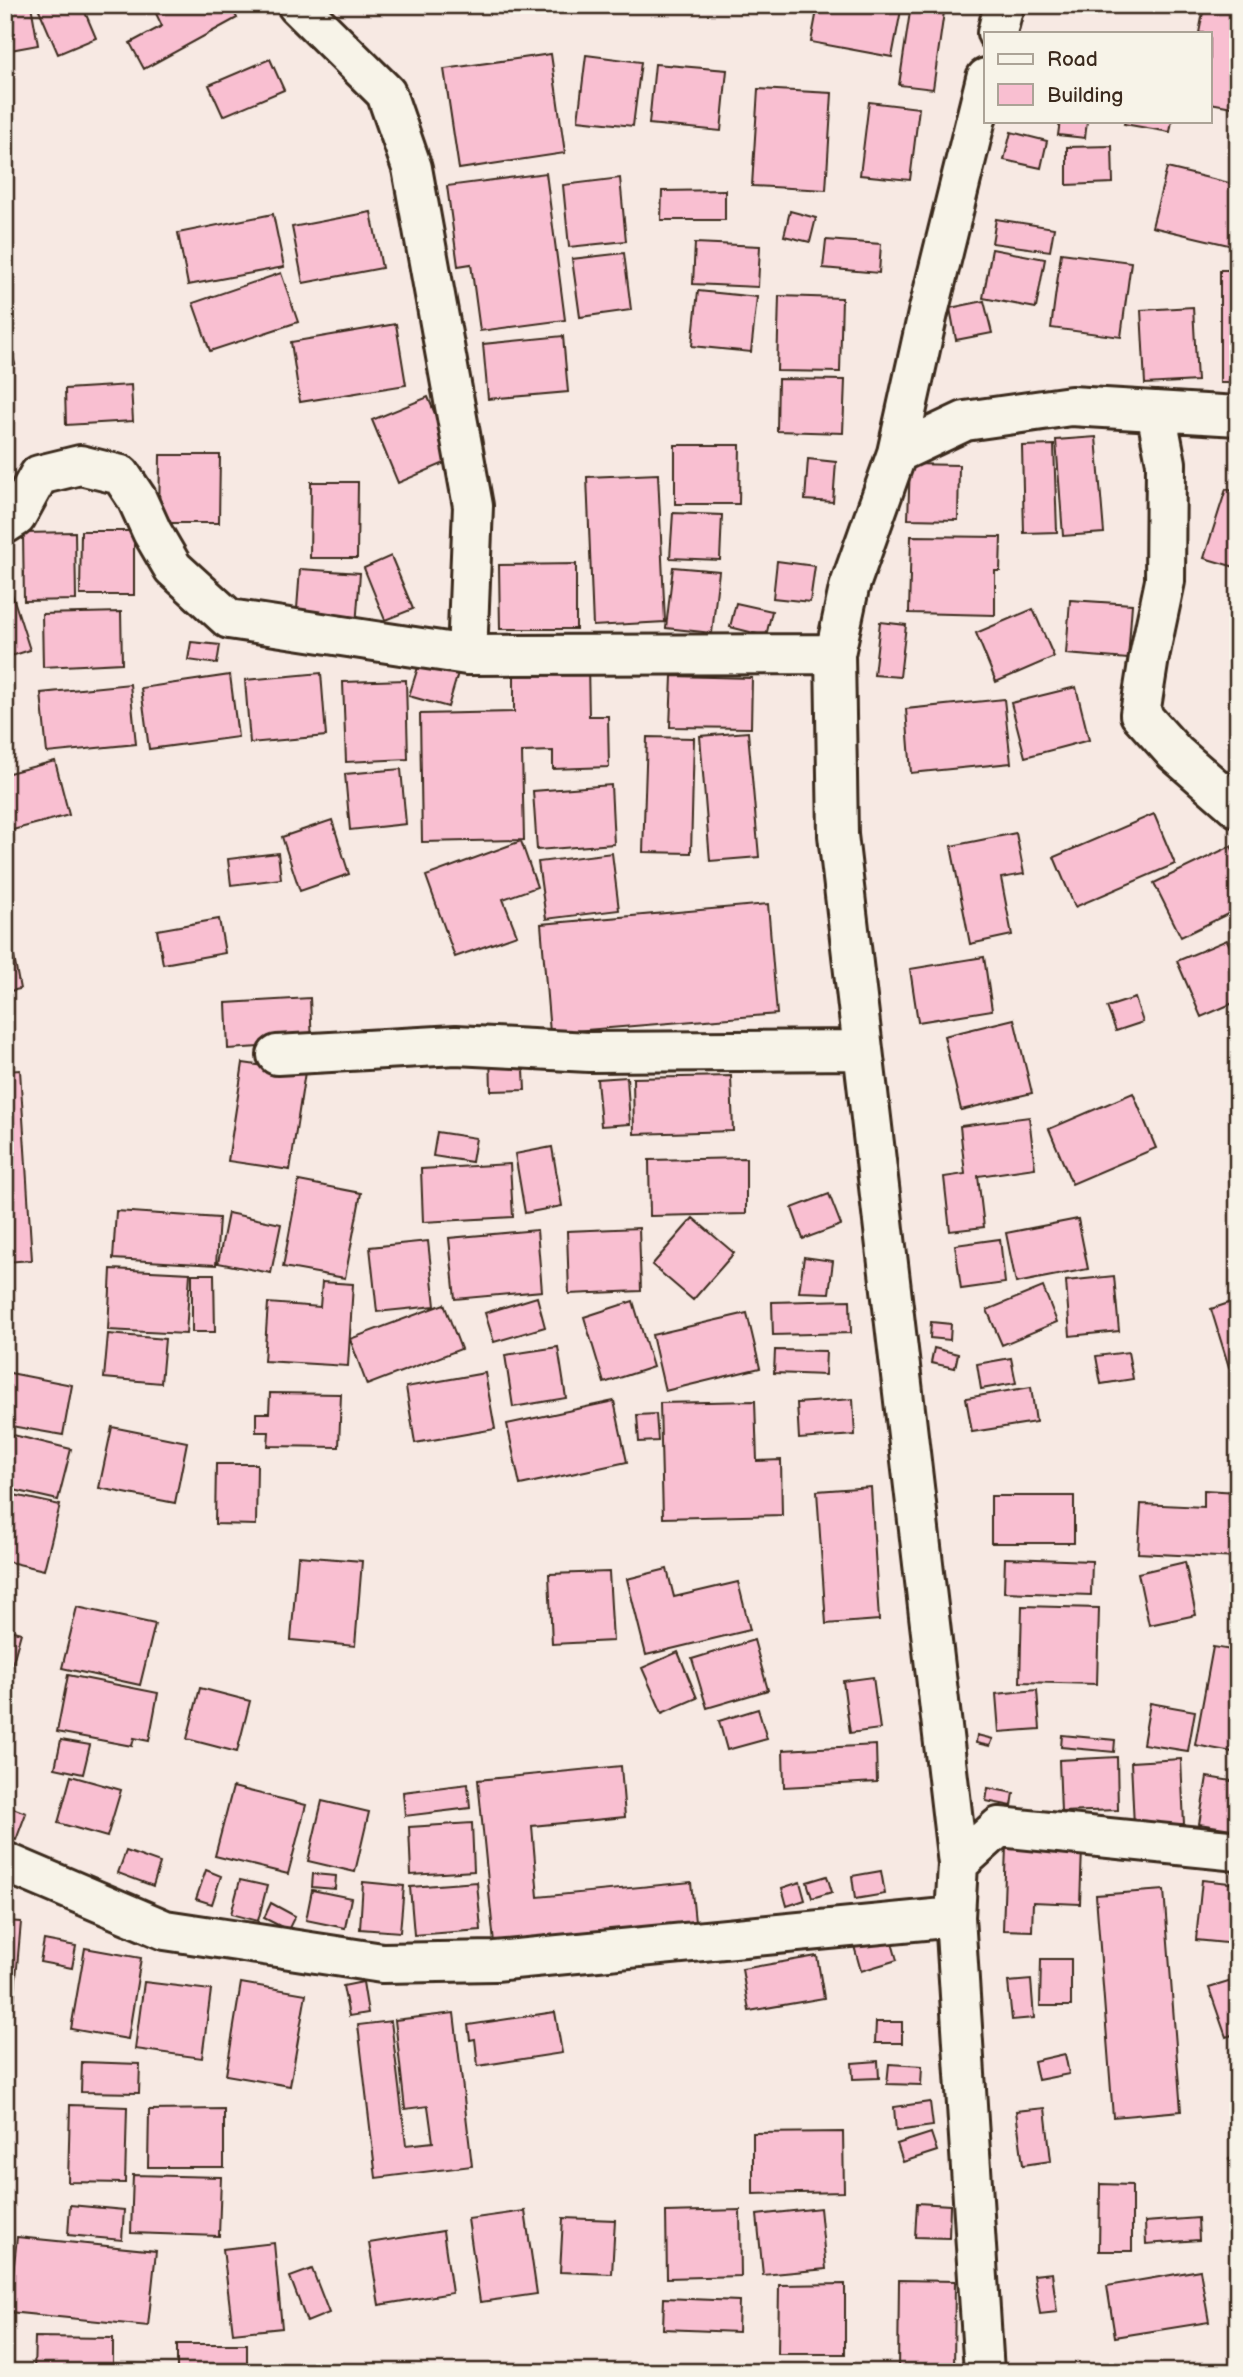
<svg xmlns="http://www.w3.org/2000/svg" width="1243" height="2377" viewBox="0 0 1243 2377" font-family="'Balsamiq Sans',sans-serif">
<rect width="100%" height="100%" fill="#f7e9e3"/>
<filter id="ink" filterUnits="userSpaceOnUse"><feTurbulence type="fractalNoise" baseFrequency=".0143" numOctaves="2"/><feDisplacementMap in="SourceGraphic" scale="14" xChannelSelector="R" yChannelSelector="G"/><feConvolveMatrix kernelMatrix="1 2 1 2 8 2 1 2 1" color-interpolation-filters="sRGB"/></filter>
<g filter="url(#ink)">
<path fill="#f9bfd1" stroke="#3b2a1e" stroke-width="2" d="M5,5H31L38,45L5,51Z
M37,5H82L96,38L58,54Z
M230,5L237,18L144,69L130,43L162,26L152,5Z
M818,5H902L892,57L811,42Z
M911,5H945L933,89L899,85Z
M1204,7L1238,12V108L1210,103V33H1199Z
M551,54L565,153L459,169L444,69Z
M586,55L641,62L633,126L578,120Z
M270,59L284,90L223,116L209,85Z
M655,64L727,70L721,131L649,124Z
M758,89L832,93L826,190L752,186Z
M869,102L919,108L910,180L860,175Z
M1060,121H1087L1085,138L1058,135Z
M1125,121H1172L1170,132L1124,124Z
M1011,132L1047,141L1041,168L1004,160Z
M1112,146L1113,183L1067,185V147Z
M1167,168L1238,185L1237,247L1152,227Z
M546,173L565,320L480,331L471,264L458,266L447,186Z
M620,178L626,241L569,247L563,185Z
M725,190V220H661L662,191Z
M790,211L816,218L810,242L784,236Z
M371,212L382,268L303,283L292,227Z
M273,214L284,267L188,285L178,233Z
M996,219L1054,228L1050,251L992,243Z
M826,240L881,244L879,273L823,268Z
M695,243L760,246L758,287L693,284Z
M992,249L1045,259L1036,308L983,298Z
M624,253L631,310L580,317L572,259Z
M1061,253L1131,262L1121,337L1051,328Z
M1220,270H1238V383H1220Z
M281,273L298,322L210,351L193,303Z
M698,291L757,297L751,352L692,346Z
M779,296L842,298L840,372L777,371Z
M984,301L992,333L956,340L950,308Z
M1193,307L1197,381L1145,384L1141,310Z
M396,324L406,385L300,402L291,342Z
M5,331L15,364L5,366Z
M563,336L568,392L488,399L483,344Z
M778,379L845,380L843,433L777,431Z
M131,385L133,421L66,425L65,389Z
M428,397L454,459L398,483L372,420Z
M1096,437L1104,533L1063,536L1056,440Z
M675,445H740L739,504H675Z
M1054,445L1057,532L1024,533L1022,446Z
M160,455H220L219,523H159Z
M808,459L836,462L833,502L805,500Z
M910,464L959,465L958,520L908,519Z
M658,474L665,622L593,626L587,477Z
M311,482H358L357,558H310Z
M1226,489L1238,493V568L1204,558Z
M673,513L722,515L720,560L670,558Z
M81,531H134V595H80Z
M75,532L76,600L24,601L23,533Z
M911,536L1001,537L1000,571H995V615L909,613Z
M391,556L413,609L385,620L364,568Z
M777,561L815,566L810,602L773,598Z
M576,564V629H500L499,565Z
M673,567L719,571L712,633L666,628Z
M300,569L360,573L356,626L296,622Z
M5,578H7L30,650L5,658Z
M1070,600L1132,604L1128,659L1066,654Z
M736,603L772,611L766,636L730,627Z
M1033,609L1054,657L996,682L976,633Z
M121,612L122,663L43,667L42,614Z
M880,622L906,625L900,677L874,675Z
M191,642L220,645L217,664L188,660Z
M420,661L458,673L448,707L409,696Z
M588,665L589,716H608L609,767L553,769V751L522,752L524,840L422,842L420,714L514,712V667Z
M321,673L326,736L250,743L245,680Z
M230,675L238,737L149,749L141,688Z
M672,676L752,678L751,728L670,727Z
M406,680L408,759L346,762L343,682Z
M130,684L136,744L47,753L41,693Z
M1076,687L1089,740L1025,757L1011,703Z
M1004,699L1011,763L911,773L906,709Z
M748,732L759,857L710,861L700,736Z
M647,737L694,738L691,853L643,852Z
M55,761L69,815L5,832V774Z
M401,769L406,824L350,830L345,774Z
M611,785L614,844L537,850L533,791Z
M1154,814L1175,864L1075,907L1054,857Z
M332,820L349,874L300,891L282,837Z
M1016,833L1024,874L1001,878L1012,935L970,944L951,846Z
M521,841L537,887L503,899L517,935L455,957L426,876Z
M1231,846L1238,860V909L1181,937L1154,883Z
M278,853L281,879L231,885L228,859Z
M612,853L619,910L546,919L538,862Z
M768,904L777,1014L550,1033L541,924Z
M5,910L20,989L5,992Z
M219,919L225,953L163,964L157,930Z
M1227,940L1238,964V1001L1201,1017L1177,961Z
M984,957L992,1010L918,1022L910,969Z
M310,998L312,1044L228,1049L226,1003Z
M1135,998L1143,1022L1116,1031L1107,1007Z
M1014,1019L1032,1093L961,1110L944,1036Z
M523,1050L525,1090L491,1091L490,1051Z
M243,1063L305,1072L290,1170L228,1161Z
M20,1070L32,1260L5,1262V1071Z
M731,1076L733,1131L634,1134L633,1078Z
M627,1077L630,1124L601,1126L597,1079Z
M1133,1093L1156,1148L1072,1184L1049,1129Z
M1029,1117L1035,1168L978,1176L984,1227L950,1231L944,1177L965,1174L960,1126Z
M437,1132L476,1138L472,1162L433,1156Z
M552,1147L562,1206L525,1213L515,1154Z
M746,1158V1214L650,1216L649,1160Z
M510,1164L513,1217L423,1222L421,1169Z
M299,1181L361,1193L345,1278L283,1267Z
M829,1194L841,1225L803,1239L792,1208Z
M116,1211L219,1218L216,1265L113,1259Z
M228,1213L281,1224L271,1273L218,1263Z
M693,1218L734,1253L693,1300L652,1265Z
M1078,1219L1088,1269L1016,1283L1006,1233Z
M639,1228L641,1291L569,1294L567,1231Z
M537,1230L542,1291L455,1299L449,1238Z
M1000,1239L1005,1283L961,1289L955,1245Z
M428,1241L435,1306L377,1312L370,1247Z
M804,1257L833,1261L829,1293L799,1292Z
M111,1269L190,1273L186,1334L108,1330Z
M192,1274H214L215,1332H192Z
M1114,1276L1119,1331L1070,1336L1066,1281Z
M322,1282L353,1284L348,1366L264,1361L268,1303L320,1307Z
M1043,1287L1057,1322L1002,1345L987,1310Z
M537,1297L545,1327L494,1342L485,1313Z
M850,1300L851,1333L773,1335L772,1302Z
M1238,1300V1365L1229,1367L1211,1309Z
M633,1301L653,1367L604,1383L584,1317Z
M444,1304L461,1349L367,1385L350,1339Z
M747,1313L760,1368L665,1391L652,1335Z
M931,1322L951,1324L950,1340L930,1338Z
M108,1334L165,1339L161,1383L104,1378Z
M558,1347L566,1398L513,1407L505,1355Z
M934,1348L958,1354L955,1368L931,1363Z
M775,1350L826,1351L825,1375L774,1373Z
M1128,1352L1133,1379L1101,1384L1096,1356Z
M1011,1358L1016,1383L981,1389L977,1364Z
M5,1372L72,1385L63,1435L5,1425Z
M485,1373L495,1429L415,1443L406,1387Z
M1031,1387L1036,1422L972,1432L966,1398Z
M270,1393L341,1394L339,1447L268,1446L269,1432H256V1413H269Z
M853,1399L855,1435L799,1439L797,1403Z
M614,1401L627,1462L520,1485L507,1424Z
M755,1401L757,1461L781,1460L782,1515L663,1518L660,1403Z
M656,1414L658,1441L639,1442L637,1415Z
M112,1427L187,1442L175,1503L99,1488Z
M5,1433L71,1449L58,1500L5,1488Z
M216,1464H257L256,1525L215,1524Z
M871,1487L879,1620L826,1624L817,1491Z
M1204,1490L1238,1492V1558L1138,1553L1141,1504L1204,1507Z
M5,1493L60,1505L44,1570L5,1561Z
M991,1496H1074V1543H991Z
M298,1556L362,1561L355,1646L291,1640Z
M1005,1558L1092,1561L1091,1595L1004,1592Z
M1185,1562L1196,1615L1149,1625L1138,1573Z
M667,1569L674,1597L738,1582L750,1630L646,1655L627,1579Z
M609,1572L613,1641L552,1644L549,1574Z
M1022,1606L1099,1608L1097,1684L1020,1682Z
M77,1607L155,1624L140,1685L62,1668Z
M5,1629L21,1633L7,1683L5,1682Z
M754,1640L768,1690L707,1708L692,1659Z
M1213,1647L1238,1651V1753L1195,1745Z
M678,1652L697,1698L662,1713L642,1668Z
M68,1675L158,1693L149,1741L134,1738L132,1746L57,1732Z
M873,1677L880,1729L850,1733L843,1681Z
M200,1688L250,1701L237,1752L187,1739Z
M1037,1690L1040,1729L999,1732L996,1694Z
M1150,1703L1195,1711L1188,1751L1143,1744Z
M758,1709L767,1739L727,1750L719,1721Z
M977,1735L993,1739L990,1746L976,1743Z
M1062,1735L1115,1740L1114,1752L1061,1747Z
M61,1740L90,1745L83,1774L55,1768Z
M876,1745L877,1782L784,1787L783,1750Z
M1117,1757L1118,1810L1061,1812L1059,1760Z
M1181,1759L1184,1824L1134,1826L1131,1762Z
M621,1766L625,1817L532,1826L538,1897L691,1882L695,1922L494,1943L478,1780Z
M71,1776L121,1790L107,1837L58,1823Z
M1207,1777L1238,1782V1830L1199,1824Z
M468,1784L470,1808L405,1816L403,1792Z
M233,1787L306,1805L288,1874L215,1856Z
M988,1788L1014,1793L1012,1806L986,1801Z
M322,1801L369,1812L355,1872L308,1861Z
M5,1805L26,1813L16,1840L5,1836Z
M472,1823L474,1871L411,1875L409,1827Z
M1006,1846L1082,1848L1080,1904L1033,1902L1032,1931L1003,1930Z
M126,1851L160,1863L153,1886L118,1873Z
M206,1870L221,1876L212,1904L196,1899Z
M881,1871L885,1894L855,1899L852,1876Z
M313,1874L336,1876L335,1889L312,1887Z
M827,1876L832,1892L812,1898L807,1882Z
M240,1880L267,1886L258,1921L231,1914Z
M1202,1880L1238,1884L1236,1944L1196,1940Z
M363,1882L404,1886L400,1932L360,1929Z
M477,1882L481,1930L414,1935L410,1887Z
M800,1882L805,1900L787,1906L782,1888Z
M312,1890L351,1898L345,1928L306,1920Z
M1164,1890L1181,2111L1113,2117L1096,1895Z
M271,1903L295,1916L288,1930L264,1918Z
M5,1921L21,1922L14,2001L5,2000Z
M890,1936L897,1960L861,1971L854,1946Z
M44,1940L76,1946L72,1968L40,1962Z
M85,1948L141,1958L128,2039L71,2029Z
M817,1956L824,1998L749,2011L742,1969Z
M1041,1959H1071V2006H1040Z
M1238,1979V2033L1226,2037L1209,1988Z
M1031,1980L1034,2018L1012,2020L1008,1982Z
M144,1982L211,1990L202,2058L135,2049Z
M363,1982L368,2013L349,2016L343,1986Z
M241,1983L306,1994L290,2086L226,2075Z
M555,2012L562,2053L478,2066L475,2039L470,2040L468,2025Z
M454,2013L472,2166L376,2178L358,2025L391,2021L406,2145L433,2142L428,2106L405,2109L395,2020Z
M876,2022H902V2043H875Z
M1065,2054L1069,2074L1038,2080L1034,2061Z
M878,2061L879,2078L853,2079L852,2063Z
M82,2062L140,2064L139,2093L81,2092Z
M889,2064L922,2066L921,2085L887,2084Z
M930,2102L933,2126L896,2131L894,2107Z
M70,2105L127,2107L125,2183L68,2182Z
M1045,2108L1051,2161L1023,2165L1016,2111Z
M224,2109V2167H148L149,2110Z
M843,2132L844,2192L753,2194V2133Z
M931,2133L937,2151L903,2162L897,2144Z
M1238,2155V2182L1229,2159Z
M133,2175L221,2177L219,2236L131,2233Z
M1100,2184L1132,2185V2251H1099Z
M917,2203L950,2205L949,2238L915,2237Z
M70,2205L124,2210L122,2240L68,2235Z
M820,2208L826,2269L763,2275L757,2215Z
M740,2210L741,2276L667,2278L666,2212Z
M525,2211L537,2294L480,2302L468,2219Z
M563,2218L615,2220L612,2274L560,2272Z
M1198,2218L1199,2240L1146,2244L1145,2222Z
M443,2231L452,2293L379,2305L369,2243Z
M17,2237L156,2251L148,2326L9,2312Z
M274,2243L282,2328L233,2333L223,2249Z
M312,2269L329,2313L307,2322L290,2277Z
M1200,2270L1209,2322L1115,2337L1107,2286Z
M1052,2273L1057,2312L1040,2314L1034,2275Z
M899,2280L955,2281L954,2372H898Z
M845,2284V2354H778L779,2285Z
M664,2298L739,2301L738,2332L663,2329Z
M35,2337L113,2338V2372H34Z
M177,2344H247V2372H177Z"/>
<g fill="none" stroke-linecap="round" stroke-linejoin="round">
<g stroke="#3b2a1e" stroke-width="44">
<path id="minor" d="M297,5L386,93L412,168L473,506L467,655
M997,33L1004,5
M1156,411L1166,463L1165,581L1149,657L1140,714L1175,753L1238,808
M897,453L965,421L1071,406L1238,416
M5,524L16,517L39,475L80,465L121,475L137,499L152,532L173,568L229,619L467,655L835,654
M277,1055L456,1045L589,1052L862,1050
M5,1862L165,1930L382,1963L495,1961L955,1917
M958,1864L999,1827L1238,1851
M984,2372L955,1917L958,1864L838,835L835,654L849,588L897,453L928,313L986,78"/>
</g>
<use href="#minor" stroke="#f7f3e8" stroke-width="38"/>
</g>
</g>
<rect width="1243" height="2377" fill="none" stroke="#f7f3e8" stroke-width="28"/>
<rect x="14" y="14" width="1215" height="2349" fill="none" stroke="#3b2a1e" stroke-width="2.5" filter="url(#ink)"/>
<rect x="984" y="32" width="228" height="91" fill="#f7f3e8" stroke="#aca397" stroke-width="2"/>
<rect x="998" y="54" width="35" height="10" fill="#f7f3e8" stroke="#aca397" stroke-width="2"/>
<text x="1047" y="66" font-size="21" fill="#3b2a1e">Road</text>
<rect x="998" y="84" width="35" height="21" fill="#f9bfd1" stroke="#aca397" stroke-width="2"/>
<text x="1047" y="102" font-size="21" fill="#3b2a1e">Building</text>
</svg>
